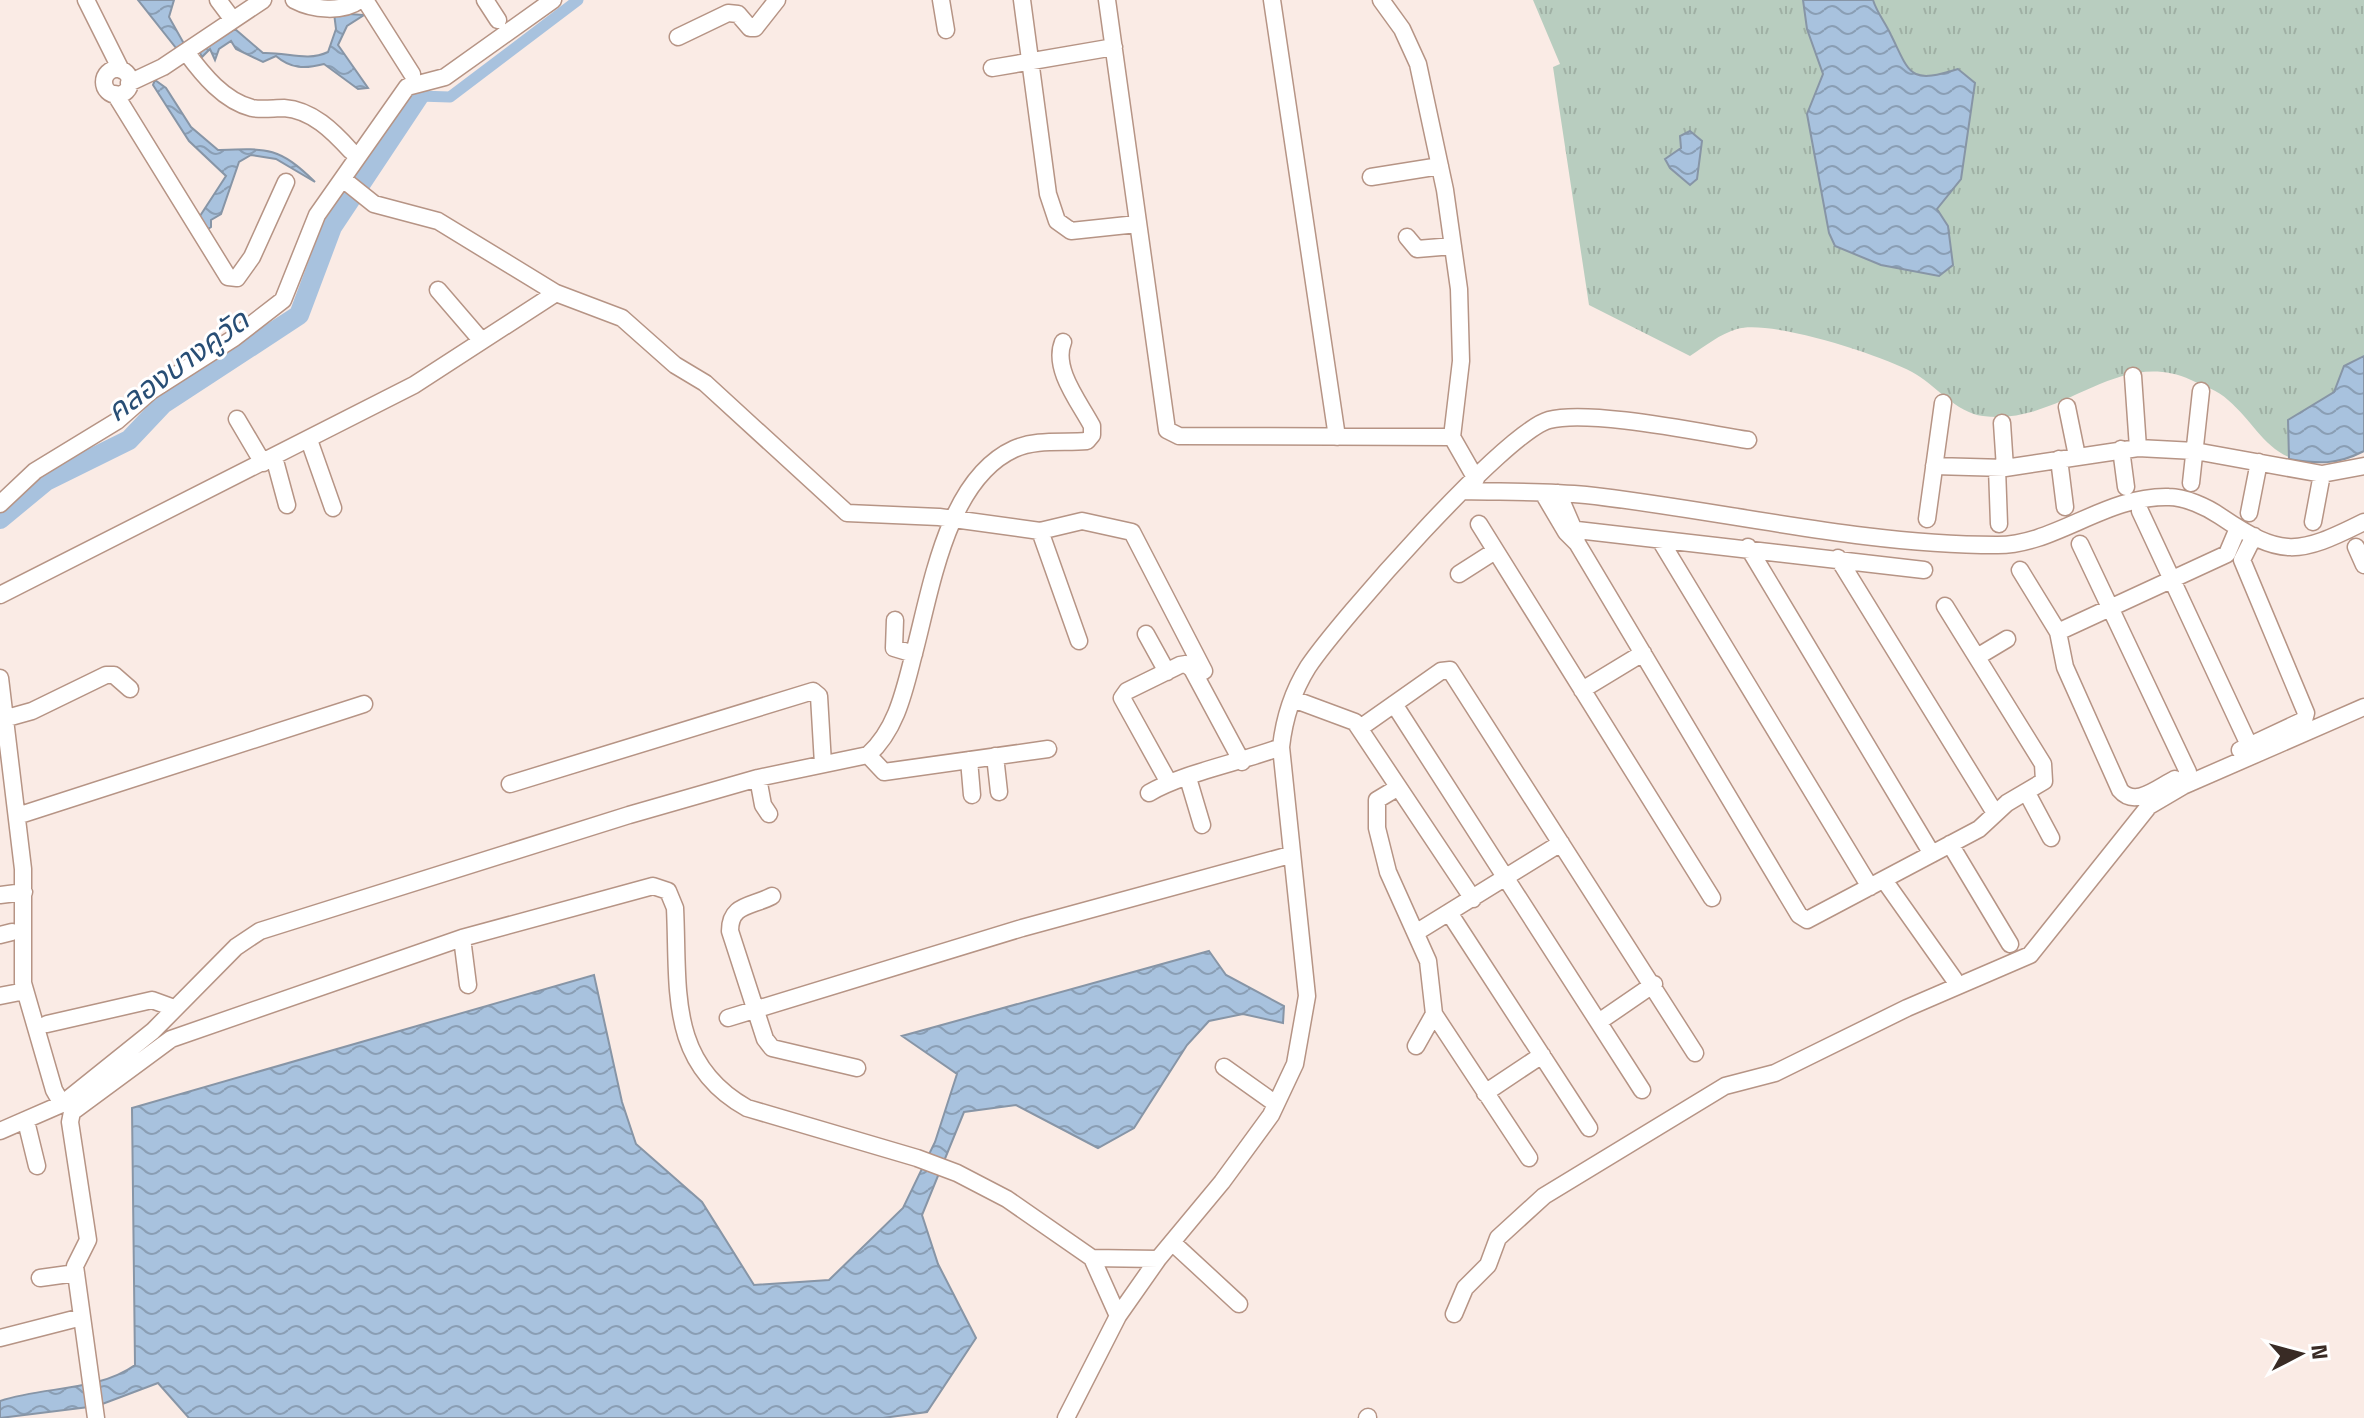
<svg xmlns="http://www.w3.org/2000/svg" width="2364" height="1418" viewBox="0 0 2364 1418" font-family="'Titillium Web','Noto Sans Thai',sans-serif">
<defs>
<pattern id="grass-tufts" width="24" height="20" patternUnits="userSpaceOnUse" patternTransform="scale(2)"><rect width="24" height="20" fill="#b8cdbf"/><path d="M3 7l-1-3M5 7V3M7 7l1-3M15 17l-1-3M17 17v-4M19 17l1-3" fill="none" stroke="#9fb0a4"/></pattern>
<pattern id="water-waves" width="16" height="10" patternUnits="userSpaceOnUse" patternTransform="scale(2)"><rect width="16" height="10" fill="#a8c2de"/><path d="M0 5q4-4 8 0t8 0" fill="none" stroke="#8a9eb4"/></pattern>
</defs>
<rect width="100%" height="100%" fill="#faebe5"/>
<path fill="url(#grass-tufts)" d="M1533,0H2364V451C2344,461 2329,465 2306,462C2267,456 2256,424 2228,400C2219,391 2202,385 2191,380C2116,346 2060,427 1983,416C1956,413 1935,384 1912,372C1881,355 1770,319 1737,329C1720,334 1705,346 1690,356L1589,305L1553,67L1560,64Z"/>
<path fill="url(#water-waves)" stroke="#8795a6" stroke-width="2" d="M138,0H174L169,17L187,49L180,53Z
M1803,0H1873C1877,13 1885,22 1891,35C1910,73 1908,85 1958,69L1975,83L1961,179L1937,209L1948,226L1953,265L1939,276L1881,265L1835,246L1829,233L1807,114L1823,74L1807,29Z
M334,13L364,15L347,26L338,45L368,88L358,89L324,64C305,69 291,69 276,56L263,62L236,49L231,41L219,49L215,60L210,49L202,57L199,51L235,29L263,53C287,52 307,62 328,52L336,29Z
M155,80L166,88L191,127L218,150C268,148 279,147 315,182L276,159L251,155L239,162L221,214L211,220V227L205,231L198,219L226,176L189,141L153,85Z
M1690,131L1702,141L1697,179L1690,185L1670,168L1665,159L1681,148L1680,136Z
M2364,356V451C2337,465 2318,464 2289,459L2288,420L2334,392L2344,366Z
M1209,951L1226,975L1284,1006L1283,1023L1243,1014L1209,1021L1187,1045L1134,1128L1098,1148L1016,1105L964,1112L922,1215L938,1264L976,1338L927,1412L883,1418H189L158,1383L97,1406L0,1418V1401C44,1386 97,1392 135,1365L132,1108L594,975L622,1102L636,1144L702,1202L754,1285L829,1280L903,1208L935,1142L957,1074L902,1036Z"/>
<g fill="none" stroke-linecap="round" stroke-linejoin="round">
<path stroke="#a8c2de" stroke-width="11" d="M419,96L450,97L578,0"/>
<path stroke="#a8c2de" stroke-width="20" d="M0,519L46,481L129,440L163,404L299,315L332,227L419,96"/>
<g stroke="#b69485" stroke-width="19">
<path id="minor" d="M86,0L121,70
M218,0L233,20
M294,0C313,10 342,13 360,0
M365,0L412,74
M485,0L498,20
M941,0L946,30
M1022,0L1048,194L1057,221L1071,231L1137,224
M1107,0L1167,430L1179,436L1452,437
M1272,0L1337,437
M1381,0L1402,29L1418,64L1445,190L1459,289L1461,361L1452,437L1476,479
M678,37L728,13L738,14L750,28H755L777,0
M186,52C203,75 224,101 252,108C262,110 274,108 284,108C312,110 333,131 351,151
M992,68L1114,47
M104 82a13 13 0 1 1 26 0a13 13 0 1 1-26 0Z
M129,83L163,67L263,0
M115,94L228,277L237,278L252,257L286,182
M1371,177L1440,166
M344,180L374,204L438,221L556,293L622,318L675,365L705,383L847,513L939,517L1040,531L1082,521L1132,532L1204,671
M1407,237L1417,249L1453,246
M438,290L481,340
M2133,376L2138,448
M2067,407L2077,456
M237,419L263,463
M2002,423L2005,468
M309,440L333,508
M2121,449L2126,487
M274,457L287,505
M2059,459L2065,507
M1934,466L2005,468L2138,448L2195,451L2322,474L2364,466
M1997,468L1999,524
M2191,483L2201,391
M1465,491C1505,492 1546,491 1586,495C1720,510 1861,545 1996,545C2054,546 2106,495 2169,497C2185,497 2207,507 2220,516C2282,558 2298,555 2364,522
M1543,493L1566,532L1577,543L1799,915L1807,920L1979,829L2007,803L2044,781L2043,764L1945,606
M1558,493L1577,537
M0,504L35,471L117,421L151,391L234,338L283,300L317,215L407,87L445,77L553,0
M2140,511L2249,745
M2249,513L2259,462
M1927,519L1943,403
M2313,522L2322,474
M1479,524L1712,898
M1040,531L1079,641
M1566,532L1577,530L1924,570
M1660,540L1870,887
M2080,544L2188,772
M1748,547L1932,854
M2356,547L2364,565
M1838,558L1995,813
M2020,570L2058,632L2065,667L2120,790C2135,808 2157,788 2175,779
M1459,574L1495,551
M0,595L414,385L556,293
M895,620L894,648L914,654
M2058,632L2227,554L2238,528
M1146,634L1167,672
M1977,657L2007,639
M0,678L23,869V983L54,1090L62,1104
M1582,690L1643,653
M1293,699L1355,722L1473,899
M1394,704L1642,1090
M7,718L32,711L106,675H114L130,689
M1360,728L1441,671L1450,670L1695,1053
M2240,750L2304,720L2306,713L2242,560L2254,536
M868,755L884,772L1048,749
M995,756L999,792
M969,760L972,795
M758,778L763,805L769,814
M1188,778L1202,825
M1168,781L1122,698L1127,691L1180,665L1186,664L1192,669L1242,762
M510,784L813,691L819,696L823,764
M1397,788L1377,800V828L1388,872L1428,961L1434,1014L1529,1158
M1149,793C1183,773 1241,762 1281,747
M2027,793L2051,838
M17,816L364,704
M1950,844L2010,944
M1884,880L1954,979
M0,895L24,892
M772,896C751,907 730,904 730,931L765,1039L772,1048L857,1068
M1450,914L1589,1128
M1417,932L1561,843
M0,935L12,932
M462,938L468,985
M0,996L20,992
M728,1018L1022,928L1290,855
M1600,1021L1654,984
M47,1024L152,1000L174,1008
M1416,1046L1434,1014
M1224,1067L1276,1104
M1485,1093L1542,1055
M26,1121L37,1166
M0,1131L62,1104L153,1031L236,947L260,931L629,815L758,778L868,755C896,730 904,692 913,657C931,591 946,480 1014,449C1036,439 1063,443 1087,441L1092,435V426C1080,403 1052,369 1063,342
M1173,1243L1239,1304
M1092,1258L1158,1259
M40,1278L76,1273
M1454,1314L1465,1288L1488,1265L1498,1238L1544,1196L1725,1086L1775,1073L1907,1008L2030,955L2149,806L2183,786L2364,707
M0,1338L82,1317
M96,1418L75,1266L88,1240L70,1122L72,1112L171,1039L462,938L653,886L668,891L675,908C679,989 667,1063 747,1108L917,1158L957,1173L1007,1199L1092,1258L1118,1316
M1066,1418L1118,1316L1158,1259L1222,1182L1271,1115L1295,1064L1307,996L1281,747C1284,720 1293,691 1308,667C1338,622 1505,432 1549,420C1589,409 1703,433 1748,440
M1367,1418L1368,1417"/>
</g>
<use href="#minor" stroke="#fff" stroke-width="16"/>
</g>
<g text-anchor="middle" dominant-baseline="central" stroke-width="6" stroke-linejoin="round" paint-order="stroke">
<g font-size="30" font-style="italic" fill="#284e75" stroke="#fff">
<text transform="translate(177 365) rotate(-36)">คลองบางคูวัด</text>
</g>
</g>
<g transform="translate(2300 1354) rotate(84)" stroke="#ffffff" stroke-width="6" paint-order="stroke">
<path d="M0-6L14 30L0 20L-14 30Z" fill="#392b25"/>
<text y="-12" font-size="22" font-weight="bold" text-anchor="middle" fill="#392b25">N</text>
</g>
</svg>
